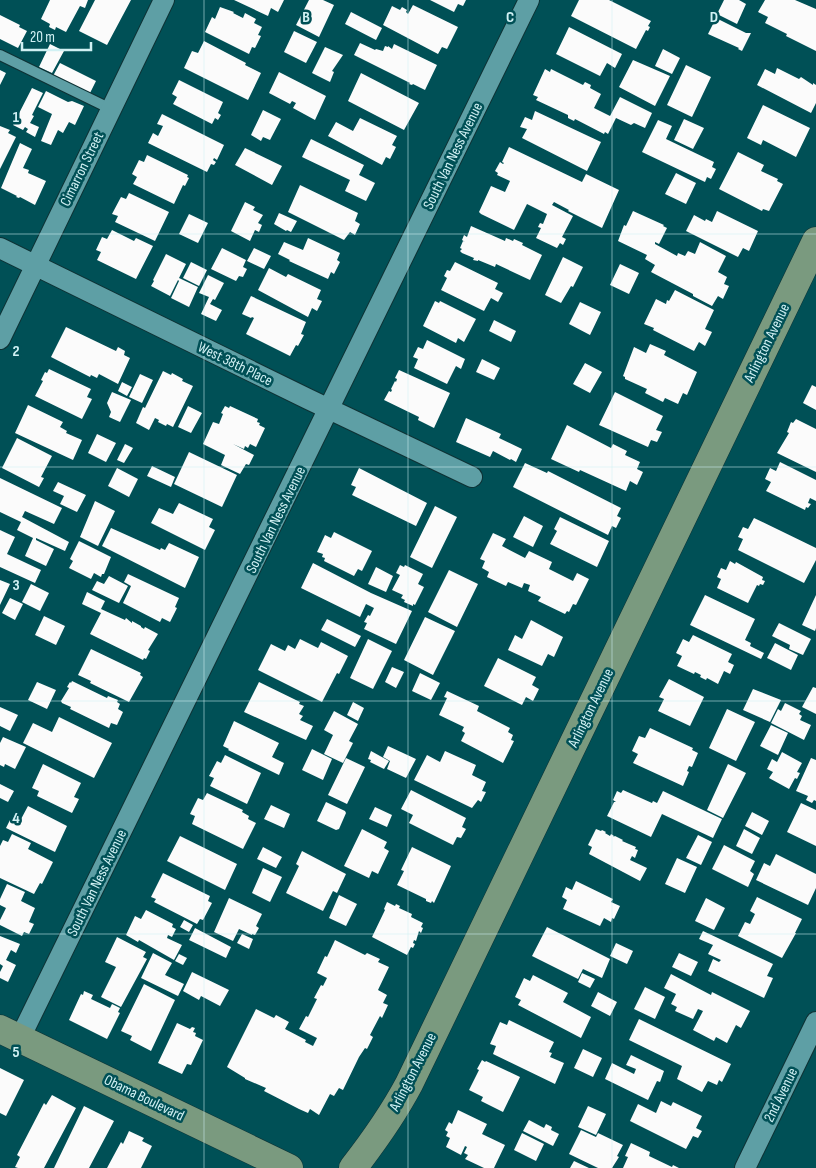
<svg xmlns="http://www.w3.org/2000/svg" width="816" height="1168" viewBox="0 0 816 1168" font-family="'Sofia Sans Condensed',sans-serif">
<rect width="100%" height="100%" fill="#005056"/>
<path fill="#fbfbfb" d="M50,0H88L85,8L80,6L66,32L56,27L55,30L49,27L50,24L41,19Z
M95,0H131L107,45L79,31Z
M234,0H284L278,12L271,8L268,16Z
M309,0H323L334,5L319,37L296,25Z
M430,0H466L463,6L458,4L454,12Z
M579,0H609L651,21L648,26L650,27L648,31L646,30L636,49L571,16Z
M724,0H739L746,4L737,24L717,14Z
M765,0H795L816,9V51L786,36L787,34L765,23L768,17L758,12Z
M413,5L458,27L447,49L442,47L438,54L383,25L392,6L400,10L402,7L407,10L406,12L408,14Z
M220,7L234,12L233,13L243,18L245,13L256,19L254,23L262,27L258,35L261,36L255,48L252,47L249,54L205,32L212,17L215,19Z
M351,12L382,28L376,40L345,24Z
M0,15L20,25L19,27L27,31L18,48L0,39Z
M716,18L746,33H751L742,51L738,49L739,48L708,34Z
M569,27L622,54L615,68L607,63L600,76L556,54Z
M294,31L317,42L306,63L284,52Z
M204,41L246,63L245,65L261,73L248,100L184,68L192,51L198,53Z
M360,43L373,49L375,50L376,49L383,51L385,46L388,47V46L392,49L394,44L437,65L425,90L413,84L412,85L409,84L410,83L354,55Z
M50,44L64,51L52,73L39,67Z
M325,47L343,55L332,71L334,72L330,82L312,73Z
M663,49L680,58L672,74L655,66Z
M633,60L670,76L655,106L619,87Z
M60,63L96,81L90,93L53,76Z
M686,65L711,77L692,117L667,105Z
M777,68L799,79L801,77L813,85V83L816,85V103L811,113L757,85L765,69L775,74Z
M545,69L550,72L551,69L583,85L585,82L591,85L590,88L601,94L594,108L610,116L620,97L652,113L645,128L634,123L631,125L616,118L608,134L605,132L604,134L575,119L574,121L568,118V115L536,100L538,97L533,95Z
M0,70L6,73L0,85Z
M279,72L326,96L315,120L293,108L296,103L292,101L290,104L269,93Z
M361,73L419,103L404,130L348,101Z
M179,80L223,102L218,113L221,115L218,120L215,118L212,124L173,104L177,97L172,94Z
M32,88L43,93L32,115L34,116L30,123L39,127L35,137L26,132L28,129L25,127L23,130L13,125Z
M46,91L68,102L72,101L84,106L75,125L69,122L63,133L58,130L51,145L41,141L52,114L38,107Z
M763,105L810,128L796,157L763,140L761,145L747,138Z
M263,110L281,119L270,140L263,137L261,141L251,135Z
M535,111L601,142L587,171L522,138L527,129L520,127L525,117L532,120Z
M162,114L224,145L217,160L214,158L213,160L216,162L214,165L211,164L207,172L148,143L153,133L158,136L163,126L157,124Z
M360,118L397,136L392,145L396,147L390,159L386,157L382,165L328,136L336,122L353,131Z
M684,119L704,128L693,149L674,140Z
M658,120L672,126L666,139L714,162L712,167L716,169L711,179L707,177L705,182L642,152Z
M0,126L10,130L8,133L16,137L0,169Z
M311,139L364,165L359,175L375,183L366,201L345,191L350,180L302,157Z
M20,143L32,149L23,168L29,170L28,173L46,181L35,205L20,197L19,198L16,197L17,196L1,188Z
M509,147L582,182L586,174L619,190L602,228L568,211L569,210L554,202L552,205L573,216L562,237L566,239L563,245L560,243L557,248L536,238L541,228L538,227L540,223L543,224L547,214L527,204L514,230L481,214L479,212L491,186L505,192L510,181L497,175L498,173L495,171L500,162L503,164L504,163L502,162Z
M245,148L282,166L272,185L235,165Z
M738,152L764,165L761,171L778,179L777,181L783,184L769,211L763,209L762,211L719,189Z
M147,155L188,175L187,177L189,178L185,186L183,185L174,204L133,184L137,177L132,174L139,160L144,162Z
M676,173L696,183L686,204L665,194Z
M300,185L358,213L355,221L360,224L355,235L350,232L344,240L288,212Z
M129,193L169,212L155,241L115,222L118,216L112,214L121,197L126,199Z
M245,202L255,207L253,210L263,215L258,223L262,225L259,232L255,230L250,241L231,231Z
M633,211L664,225L663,226L667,228L659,244L655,242V244L677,256L678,253L685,256L688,251L695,254L700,242L726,256L718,272L727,277L724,284L729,286L723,299L718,296L712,306L693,296V294L651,272L655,265L645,259L647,255L618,241L624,225L626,226Z
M717,211L758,231L749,251L743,248L738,257L686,231L694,215L705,221L706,219L712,222Z
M279,213L297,221L291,232L287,230L286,231L274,224Z
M189,214L208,223L198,243L179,234Z
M471,226L505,241L506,238L513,241L514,239L523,243L522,245L542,255L530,280L496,264L495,267L478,260V261L473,260L474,258L462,253L460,251L462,249L460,248L463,241L465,242L462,240L464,235L467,237Z
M112,230L134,241L136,238L153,246L136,279L97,260L101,252L96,250L102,237L107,239Z
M308,238L340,253L337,260L340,262L334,274L331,272L328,279L289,261L290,260L278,254L284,242L303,250Z
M222,248L246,260L243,267L247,269L243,277L239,276L236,281L211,269Z
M254,248L271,256L264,269L247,261Z
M166,254L186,264L179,278L198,287L189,307L171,298L179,281L178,280L170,296L151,286L154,281L153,280Z
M563,257L583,267L573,287L571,286L561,303L545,295Z
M191,262L207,270L199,286L183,278Z
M455,262L498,283L495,289L503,293L498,302L491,298L484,311L441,290L447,278L444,276L447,270L450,271Z
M620,264L639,273L629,294L610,285Z
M269,268L286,277L288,274L321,290L317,299L322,301L317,311L312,308L308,317L258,290Z
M208,275L224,283L215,300L213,299L210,304L222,310L216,321L201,314L209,297L199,293Z
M675,290L714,310L705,329L712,332L705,346L699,342L694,351L653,330L654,328L644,324L656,299L666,304L667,300L669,301Z
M251,296L306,322L301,334L304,335L298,346L296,345L290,356L246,334L254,318L252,317L251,318L242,314Z
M435,301L439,303L440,301L476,319L464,342L458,338L456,343L423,326Z
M580,302L601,312L590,335L569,324Z
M494,320L516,331L511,342L489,331Z
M66,327L116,351L118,347L125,351L124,355L130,358L118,384L99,374L97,378L91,375L90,377L51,357Z
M427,340L465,359L461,369L456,366L447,384L414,368L418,359L413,357L418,347L423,349Z
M650,344L666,351L664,355L697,372L687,395L683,393L678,404L665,398L663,402L645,393L647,389L625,379V377L623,376L634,347L646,353Z
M482,359L500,368L494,380L476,372Z
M585,363L602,372L590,393L573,384Z
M49,369L91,389L87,397L92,399L82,419L35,396L43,381L41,380L45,372L47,373Z
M399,370L450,393L434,428L418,420L419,417L384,400L389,391L391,392L392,390L391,389L395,381L396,382L397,379L395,378Z
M163,371L171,375L172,373L183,379L182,381L193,386L173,427L167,424L166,426L158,422L159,420L155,418L149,430L136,423L143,407L145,408Z
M140,374L153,380L142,403L129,397Z
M122,382L132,387L127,396L118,391Z
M812,385L816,387V410L803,403Z
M112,392L131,400L120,422L109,417L111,412L107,403Z
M615,392L663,416L656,430L662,432L657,442L651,440L648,447L599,425Z
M28,405L63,422L60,427L67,431L66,433L82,440L73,460L15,433Z
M188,406L202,413L191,433L178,427Z
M225,406L229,408L230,406L258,419L257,422L260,423L259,425L265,428L256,447L250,444L248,448L245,446L244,449L233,444L254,455L249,465L246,464L240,474L221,465L225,455L203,444L213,422L219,424L223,414L221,413Z
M466,418L501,434L499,438L522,449L516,462L511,459L510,460L493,451L490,457L456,442Z
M796,419L816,429V472L777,453L789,433L787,432L791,422L793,423Z
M567,425L611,448L613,444L627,451L625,455L640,462L637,469L643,472L637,485L630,481L626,491L580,470L579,472L551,459Z
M97,434L116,443L106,462L88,453Z
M17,438L52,456L41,477L44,478L39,487L2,468Z
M125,444L133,448L124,463L117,460Z
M189,452L237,475L222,507L174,484Z
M780,462L816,480V501L810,498L808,503L811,504L808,508L806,507L805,510L766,491L771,482L765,479L770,468L776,471Z
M525,463L547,473L548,471L621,508L617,516L621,518L616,528L612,526L608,535L513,487Z
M152,466L175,477L171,487L147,476Z
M117,468L138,479L129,497L108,486Z
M359,468L427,503L416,526L352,495L356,487L351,485Z
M0,478L62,508L54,524L25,511L22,517L69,542L65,551L36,538V540L54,549L46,566L25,556L33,538L17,530L21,522L0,512Z
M58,482L86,495L77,512L60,504L64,496L53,491Z
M95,501L115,511L98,546L80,537Z
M179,503L213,519L209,527L215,530L205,550L151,523L159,508L173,514Z
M435,506L457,517L432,568L410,557Z
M524,516L543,526L533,547L513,537Z
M560,517L609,541L597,567L550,544L557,531L554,529Z
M754,518L816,548V560L804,583L738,550L743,539L738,537L743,527L748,529Z
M111,528L160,550L161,548L165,550L169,543L199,557L185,588L102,546Z
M0,530L15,537L7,554L41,570L35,583L0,567Z
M334,532L372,551L362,571L358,569L354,576L324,561L325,558L322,557L323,554L317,552L325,535L331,538Z
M493,533L506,539L502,546L525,558L529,551L552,562L549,569L573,581L577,573L589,579L576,605L573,604L569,612L567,611L565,614L538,601L541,597L528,591L530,585L524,583L522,588L508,582L506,586L487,577L489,572L482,568L485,561L480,559Z
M79,541L111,557L104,574H102L101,577L94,573L91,579L69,568L73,561L70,559Z
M730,561L735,564L736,562L763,577L762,580L765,581L763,585L760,584L759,586L757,585L748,603L717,588L721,579L717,577L721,568L726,570Z
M313,563L371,593L412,611L396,644L364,629L367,623L364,622L368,615L370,616L374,608L366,604L360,617L301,588Z
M400,565L404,567L405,565L423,574L418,584L424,587L415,605L413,604V606L404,602L405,600L401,598L403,595L392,590L400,575L396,573Z
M376,567L393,576L386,592L368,584Z
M449,570L478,584L457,627L428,612Z
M128,574L179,598L175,607L177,608L170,622L162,618L160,622L123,603L131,586L124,582Z
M109,576L128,586L119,603L92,590L97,581L104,584Z
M0,580L10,584L0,605Z
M31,584L49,593L40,611L22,602Z
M87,592L105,601L101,609L125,620L126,618L132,623V621L141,626V627L144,629L145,627L158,634L148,650L150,651L146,659L144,658L143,660L90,634L101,613L82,604Z
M705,595L755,619L745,640L751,643L750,646L764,653L761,659L690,625Z
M816,595V628L815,631L802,625Z
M10,598L23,604L15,620L2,613Z
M44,616L65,626L56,645L35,635Z
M425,617L455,631L433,675L404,660Z
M327,619L361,636L355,647L321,630Z
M531,620L563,637L554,657L548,654L542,666L508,650L515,635L522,639Z
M779,623L811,639L803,655L789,649L790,645L772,636Z
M693,635L732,654L728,662L734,665L730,674L724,671L718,684L707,678L706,680L700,677L701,675L695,672L694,674L677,666L682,656L676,653L683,639L689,642Z
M300,639L318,648L321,642L348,656L339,674L337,673L322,702L258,670L271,644L285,651L288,645L295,649Z
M368,639L392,651L373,689L350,678Z
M775,643L798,655L791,670L767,658Z
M91,649L141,673L140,675L143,677L129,702L90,683L91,681L78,675Z
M498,658L536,677L532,685L539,689L533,701L526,697L522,705L484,686Z
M392,667L404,672L396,688L385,682Z
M420,673L440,683L431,700L412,691Z
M669,679L704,697L690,726L658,711L664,699L659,697Z
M72,681L107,698L108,696L118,700L117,702L120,704L118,709L123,712L117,725L111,723L109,728L70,709L71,707L62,703L61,701L69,688L67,687L70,682L71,683Z
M37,682L56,690L47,709L28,700Z
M259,682L300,702L299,704L304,706L299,714L303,716L300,720L313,726L306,740L244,712Z
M813,687L816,688V714L802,707Z
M753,689L781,700L770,722L743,710Z
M447,691L479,706L477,711L510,728L508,732L513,735L511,740L514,741L503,763L461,741L465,733L462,731L464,727L439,715L447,698L444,697Z
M353,702L364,708L358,721L347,715Z
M785,703L801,711L799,714L802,716L800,720L811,725L804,740L771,723L778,709L781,711Z
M0,707L18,715L10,731L0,726Z
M727,709L755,722L736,761L709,748Z
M334,711L358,724L349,741L353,743L343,763L324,754L333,735L324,730Z
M59,717L112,743L94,778L23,743L33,723L52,732Z
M234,721L279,743L272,757L284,763L279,775L228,750L229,749L223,746Z
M771,725L788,733L778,755L760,746Z
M650,728L693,748L692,750L698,753L692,767L689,766L687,771L689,772L683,786L633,763L638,754L632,751L639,736L645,738Z
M3,737L26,747L15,769L5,764L4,767L0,765V743Z
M388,746L416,759L406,778L387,769L390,761L383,757Z
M312,749L332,759L323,780L302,770Z
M371,751L389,761L384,769L370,762L371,760L368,759Z
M445,751L476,765L472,775L486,782L482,791L486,792L481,802L478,800L472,808L414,780L427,755L440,762Z
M782,752L802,763L797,772L800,773L797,779L795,778L789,789L769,778L773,772L767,769L772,759L777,762Z
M225,755L261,773L247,804L210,786L214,778L209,776L217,761L221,763Z
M346,758L365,767L347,804L328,795Z
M811,758L816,760V801L814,800L812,803L806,800L808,796L796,791Z
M43,764L81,783L74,797L79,799L72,813L37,796L39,791L32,788Z
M728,764L746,773L723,818L707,810Z
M0,784L14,791L8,802L0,798Z
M411,790L466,818L462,827L466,829L461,838L457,837L453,845L409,823L413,815L401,809Z
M623,790L652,803L653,801L657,803L663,791L722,819L713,838L662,814L651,837L607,816L614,802H616L613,800L617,791L621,793Z
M207,793L243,810L242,812L249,816L248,819L256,823L243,849L192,824L195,816L190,814L198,798L203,800Z
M326,802L345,811L346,813L339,829L336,830L317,821Z
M801,803L816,810V846L787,832Z
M271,805L290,814L284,828L264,819Z
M28,806L67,826L55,852L6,828L10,820L12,821L13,818L20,821Z
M375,807L392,815L387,827L369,819Z
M752,812L769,821L762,835L745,826Z
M362,829L387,842L384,848L389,851L378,874L372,871L369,878L344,866Z
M596,829L601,831L602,830L606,832L605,833L610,836L611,834L614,836L613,837L615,836L623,840L622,841L636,847L635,849L638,850L635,858L632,856L630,860L647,868L640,881L589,854L592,847L588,845Z
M744,829L760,838L752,854L736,846Z
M12,834L31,843L28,849L53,862L42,884L40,883L34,894L0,878V846L3,840L8,842Z
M698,835L712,842L701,865L686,858Z
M180,836L237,864L225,890L167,861Z
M724,845L755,861L750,871L754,874L748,887L712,869Z
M263,847L282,857L276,868L257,859Z
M412,847L451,866L434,903L432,901L431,903L426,901V899L397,885L404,871L401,870Z
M302,851L346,874L337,893L333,891L323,911L286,893L299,866L296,864Z
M776,854L816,874V888L808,905L756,880L764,863L770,866Z
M677,858L697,867L685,893L665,884Z
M263,868L282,877L270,902L252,893Z
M163,873L210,896L208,901L212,903L203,920L200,919L197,924L154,902L156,899L151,897Z
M576,881L613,899L611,902L620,906L614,919L612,918L611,922L604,918L600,926L563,909L567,900L562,897L566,887L572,890Z
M7,884L25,892L21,901L35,908L29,922L34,924L29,934L24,932L22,936L0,925V920L6,908L0,905V899Z
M339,895L357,904L346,926L329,918Z
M757,897L802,919L795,933H796L782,958L738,936L745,922L750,924L755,914L750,911Z
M229,898L262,914L256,926L259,928L255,935L252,934V935L239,929L233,941L214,932Z
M706,898L725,908L714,930L695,921Z
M387,902L395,906L396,904L400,906L399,908L412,914L411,917L423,923L421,927L423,928L421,933L419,931L416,941L414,940L413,943L415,944L413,948L411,947L407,955L372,937L385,910L384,909Z
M146,910L173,924L172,927L176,929L172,937L168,935L167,938L182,945L174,960L139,940L138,942L126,935L135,916L141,919Z
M184,920L193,925L189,932L180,927Z
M547,927L610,959L602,978L583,969L578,979L532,956Z
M195,928L231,947L226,958L189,940Z
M703,931L773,964L767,976L773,978L764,998L708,971L713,959L719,962L721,960L708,954L713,945L699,939Z
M242,934L253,939L249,949L237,943Z
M0,936L20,944L16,953L11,950L6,960L16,965L8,982L0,978V972L3,966L0,964Z
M117,937L146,952L143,957L147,959L121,1007L101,997L116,967L105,962Z
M335,940L365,955L367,953L380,959L378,962L389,967L378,990L387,995L383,1003L388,1005L382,1018L380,1016L370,1035L373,1037L367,1049L365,1048L359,1057L343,1090L339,1088L334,1096L330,1094L319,1115L310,1109L308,1113L299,1109L264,1091L266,1088L245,1079V1078L227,1067L256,1009L274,1018L276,1015L289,1022L285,1029L306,1040L305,1042L313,1046L317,1038L299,1029L306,1016L308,1017L317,999L314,998L321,985L323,986L327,978L317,973L325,956L327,957Z
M616,943L633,951L627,964L610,956Z
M153,953L172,963L165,975L184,984L178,996L141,978Z
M679,953L698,962L691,976L672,967Z
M179,954L187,958L183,965L175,961Z
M192,972L229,990L220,1006L201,996L199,1000L183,991Z
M582,973L595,979L590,988L578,982Z
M671,974L711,995L712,992L750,1011L741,1028L736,1025L727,1043L716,1037L714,1041L693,1030L703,1011L698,1009L693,1019L675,1011L677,1007L671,1004L676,994L664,988Z
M533,975L568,993L563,1002L591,1017L581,1038L518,1005L521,1000L515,997L524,978L530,981Z
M144,984L175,1000L151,1051L130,1040L132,1036L121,1031Z
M645,987L665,997L655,1019L634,1009Z
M84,991L93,995L91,999L110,1008L112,1004L120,1008L118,1012L120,1013L107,1039L69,1020L81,994L83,995Z
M598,992L617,1002L610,1016L591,1006Z
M639,1019L731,1064L722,1082L719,1080L717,1085L708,1081L702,1092L677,1079L682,1066L629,1040Z
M509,1020L554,1042L549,1052L552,1053L550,1057L564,1063L555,1084L493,1054L496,1046L490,1044L500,1022L507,1025Z
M177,1023L190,1029L192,1027L195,1028L193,1032L196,1033L195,1036L203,1040L191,1065L187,1064L182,1074L158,1063Z
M583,1049L602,1058L593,1077L574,1068Z
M631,1055L664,1071L660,1082L657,1081L648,1100L605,1079L612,1063L634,1074L636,1069L626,1065Z
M482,1060L485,1062L486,1061L520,1077L503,1112L481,1101L483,1097L469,1090L479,1070L477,1069Z
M0,1068L24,1080L6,1116L0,1113Z
M52,1095L76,1108L44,1168H18L15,1167L20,1157L17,1155L44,1103L46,1105Z
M661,1101L671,1106L673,1102L702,1116L696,1128L702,1131L698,1138L693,1136L686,1149L630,1121L638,1104L656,1113Z
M84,1106L114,1121L89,1168H54Z
M588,1106L606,1114L596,1135L578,1127Z
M458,1110L487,1124L482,1134L505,1145L494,1168H484L465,1159L468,1155L464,1153L467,1147L465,1146L461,1155L446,1147L450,1138L446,1136L448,1132L445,1130L449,1122L452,1124Z
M529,1120L544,1128L546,1124L552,1127L551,1130L559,1134L553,1146L523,1131Z
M581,1130L596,1137L598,1133L623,1145L617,1156L619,1157L612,1168H598L569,1154Z
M129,1131L144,1138L142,1141L152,1146L141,1168H107L121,1142L123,1144Z
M522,1133L544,1144L536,1161L514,1150Z
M631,1143L650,1152L649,1156L672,1167L673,1165L679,1168H623L628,1157L625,1156Z
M574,1161L589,1168H570Z"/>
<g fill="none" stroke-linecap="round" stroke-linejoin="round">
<g stroke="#0e3235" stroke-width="12">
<path id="lane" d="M0,55L111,109"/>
</g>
<g stroke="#0e3235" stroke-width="22">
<path id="street" d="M0,248L308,399L472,477
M0,339L164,0
M20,1038L529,0
M745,1168L816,1022"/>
</g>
<g stroke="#0e3235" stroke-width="29">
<path id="secondary" d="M0,1029L289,1168
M353,1168C374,1141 393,1114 409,1084L816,241"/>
</g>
<use href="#lane" stroke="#5e9fa5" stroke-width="10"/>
<use href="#street" stroke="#5e9fa5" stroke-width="20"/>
<use href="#secondary" stroke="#7a9a7f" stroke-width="28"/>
</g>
<path fill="none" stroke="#d1f1f4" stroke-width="1" stroke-opacity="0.55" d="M204,0V1168M408,0V1168M612,0V1168M0,234H816M0,467H816M0,701H816M0,934H816"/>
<g text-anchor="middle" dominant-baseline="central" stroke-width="5" stroke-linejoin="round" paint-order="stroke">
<g font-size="15" fill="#d1f1f4" stroke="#005056">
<text transform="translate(453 156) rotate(-64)">South Van Ness Avenue</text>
<text transform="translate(82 169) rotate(-64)">Cimarron Street</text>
<text transform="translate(767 343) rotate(-64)">Arlington Avenue</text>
<text transform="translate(235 364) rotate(26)">West 38th Place</text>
<text transform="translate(276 520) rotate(-64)">South Van Ness Avenue</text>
<text transform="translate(591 708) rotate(-64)">Arlington Avenue</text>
<text transform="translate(97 883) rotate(-64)">South Van Ness Avenue</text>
<text transform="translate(413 1072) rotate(-63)">Arlington Avenue</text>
<text transform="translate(781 1095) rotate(-64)">2nd Avenue</text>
<text transform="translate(144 1098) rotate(26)">Obama Boulevard</text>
</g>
</g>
<g font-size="16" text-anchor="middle" font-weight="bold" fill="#d1f1f4" stroke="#005056" stroke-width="5" stroke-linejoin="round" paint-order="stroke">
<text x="306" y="22">B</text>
<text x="510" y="22">C</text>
<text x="714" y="22">D</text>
<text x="16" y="122">1</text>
<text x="16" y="356">2</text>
<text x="16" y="590">3</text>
<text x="16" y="823">4</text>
<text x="16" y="1057">5</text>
</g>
<path d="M22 42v8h69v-8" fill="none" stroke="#d1f1f4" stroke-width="2.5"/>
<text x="30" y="42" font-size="15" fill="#d1f1f4" stroke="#005056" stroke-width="4" paint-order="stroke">20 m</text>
</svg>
